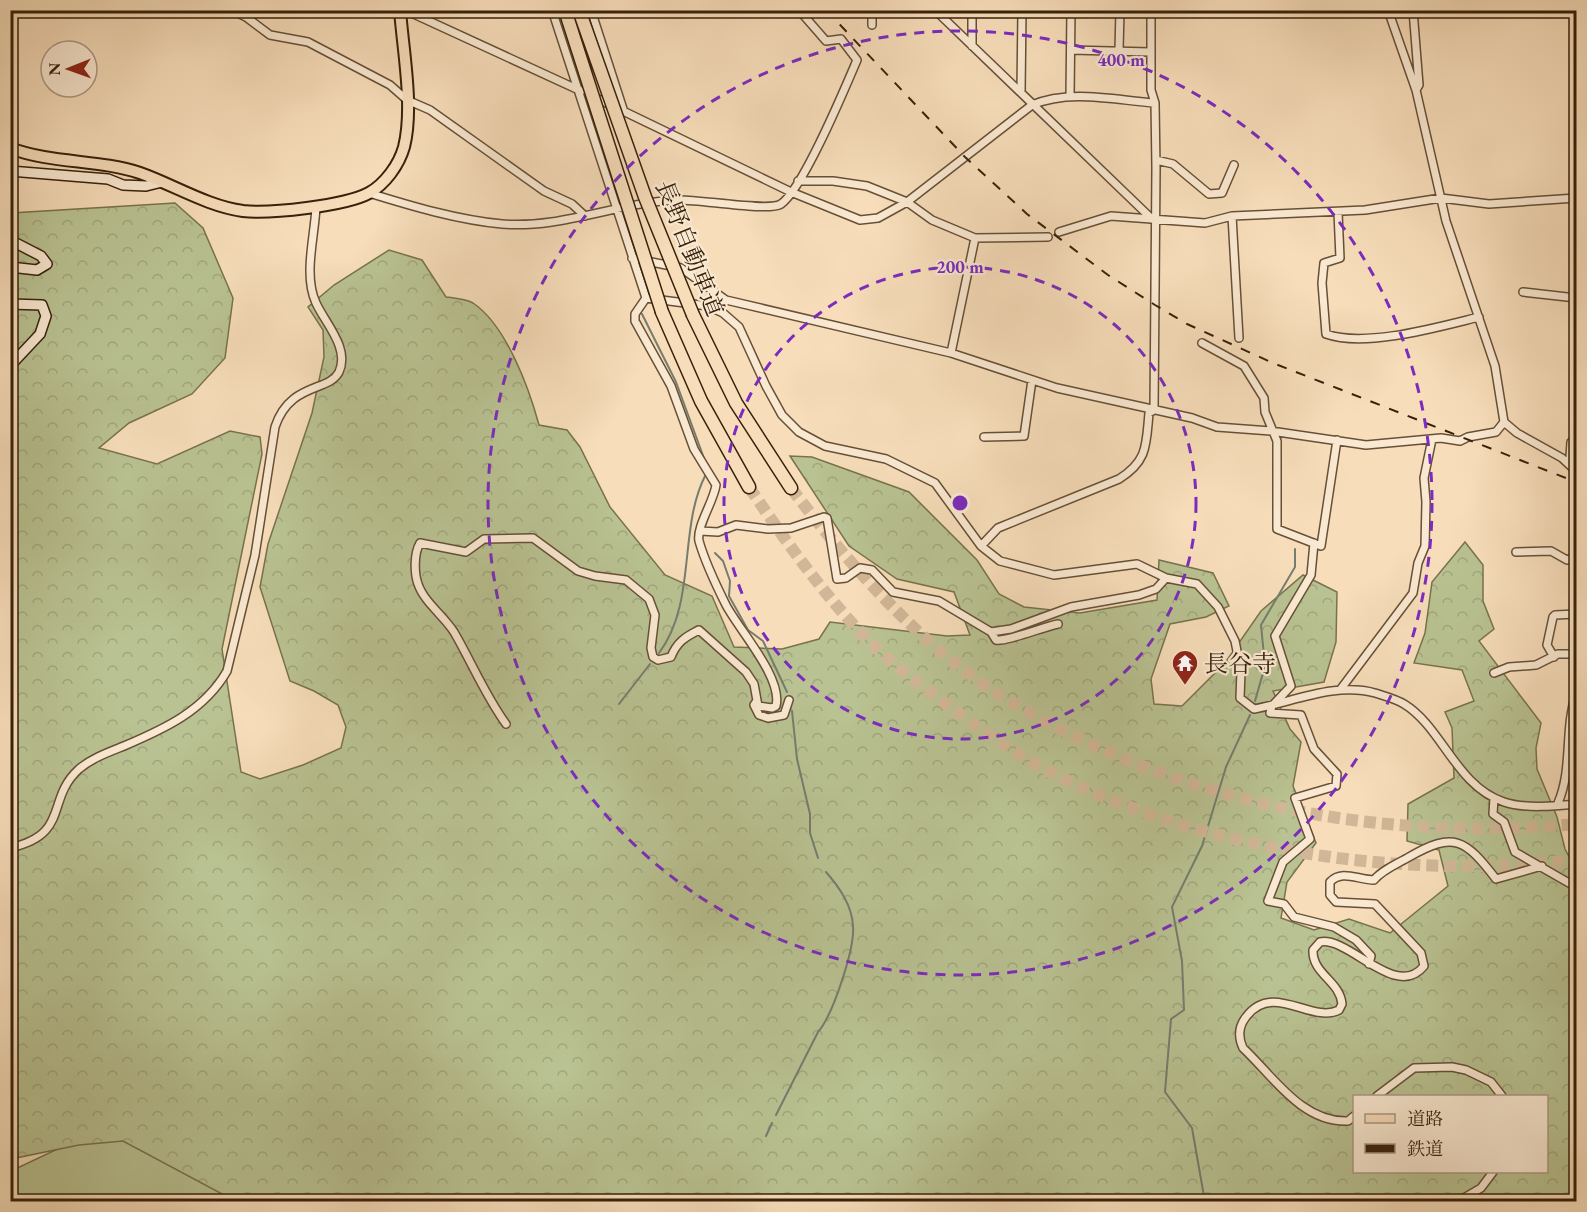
<svg xmlns="http://www.w3.org/2000/svg" width="1587" height="1212" viewBox="0 0 1587 1212" font-family="'EB Garamond','Noto Serif JP',serif">
<defs>
<pattern id="forest-crowns" width="20" height="18" patternUnits="userSpaceOnUse" patternTransform="scale(1.5)"><rect width="20" height="18" fill="#b9c292"/><path d="M2 6a3 3 0 1 1 6 0M12 15a3 3 0 1 1 6 0" fill="none" stroke="#a0a67d"/></pattern>
</defs>
<rect width="100%" height="100%" fill="#f7ddba"/>
<filter id="stains"><feTurbulence type="fractalNoise" baseFrequency=".00333" numOctaves="4"/><feColorMatrix values="0 0 0 0 .2 0 0 0 0 .09 0 0 0 0 .02 0 0 0 .5 -.17"/></filter>
<radialGradient id="worn" r=".72"><stop offset=".6" stop-color="#630" stop-opacity="0"/><stop offset="1" stop-color="#630" stop-opacity=".3"/></radialGradient>
<path fill="#b9c292" stroke="#78724e" stroke-width="1.5" d="M106,1126L269,1202H11V1171Z"/>
<path fill="url(#forest-crowns)" stroke="#78724e" stroke-width="1.5" fill-rule="evenodd" d="M175,203L203,228L233,298L225,358L192,394L129,423L99,448L157,464L230,431L260,437L262,454L222,649L241,772L260,779L303,765L341,748L346,727L338,705L314,691L290,681L260,587L268,544L312,413L324,357L323,330L308,307L334,285L389,250L422,260L446,297C454,298 466,299 473,303C506,325 529,388 539,425L567,430L580,447L610,507L665,575L712,596L734,647L782,649L819,639L830,622L947,636L970,635L954,592L897,579L849,546L790,456L812,457L909,492L977,560L999,594L1024,607L1080,613L1157,600L1159,560L1213,573L1229,606L1206,617L1170,624L1151,679L1154,704L1182,706L1225,663L1261,611L1303,575L1337,592L1336,642L1324,682L1273,691L1290,729L1301,742L1293,786L1316,843L1287,882L1281,918L1314,930L1349,919L1390,933L1448,886L1439,850L1407,841L1408,804L1454,778L1452,728L1445,712L1474,701L1462,670L1414,663L1425,633L1432,582L1465,542L1483,565V601L1494,629L1479,641L1541,723L1536,748L1537,769L1557,817L1565,849L1576,870V1201L237,1202L123,1141L79,1145L11,1159V213ZM1354,1096H1546V1172H1354Z"/>
<g fill="none" stroke-linecap="round" stroke-linejoin="round">
<path stroke="#747d6f" stroke-width="2" d="M625,218L638,257
M640,262L643,274
M642,314L676,382L705,461
M715,553L723,561L730,581L729,596L748,630L763,641L787,692
M659,653C697,602 678,530 705,476
M1255,701L1265,666L1261,625L1295,567V549
M619,704L650,664
M792,711L797,759L810,814V833L818,858
M776,1115L818,1032C833,1015 855,948 853,926C852,905 839,887 826,872
M766,1136L772,1123
M1205,1202L1192,1128L1165,1092L1171,1019L1184,1010L1182,961L1172,907L1202,846L1226,767L1250,715"/>
<path stroke="#d1b797" stroke-width="12" stroke-dasharray="12 6" stroke-linecap="butt" d="M749,487C785,540 822,593 867,639C894,666 926,689 957,712C992,737 1028,762 1068,781C1223,854 1406,879 1576,860
M791,488C842,555 898,620 965,671C1006,702 1052,726 1099,748C1250,816 1412,839 1576,824"/>
<g stroke="#675036" stroke-width="10">
<path id="minor" d="M231,10L246,17L270,35L308,42L390,85L407,100L430,110L544,191L572,204L585,216
M405,10L581,91
M591,10L624,112
M872,10V25
M935,10L1152,219
M1151,10V90L1155,103L1156,168L1154,410
M1388,10L1416,90L1446,221L1495,366L1504,422L1517,433L1562,458L1576,471
M1413,10L1419,85L1416,90
M972,46V10
M1071,50L1150,52
M1119,50L1120,10
M1021,92L1022,10
M1070,96L1071,10
M594,97L791,192L860,220L878,218L907,202L1032,105C1070,89 1114,100 1155,103
M1156,160L1173,164L1209,194L1222,193L1234,165
M798,181H833L867,186L907,202L932,220L975,238L1048,237
M369,193C411,206 458,220 502,224C562,229 618,202 678,200C698,199 769,212 781,204C803,189 845,88 857,60L841,39L826,41L799,10
M1338,212L1340,258L1324,263L1322,283L1326,334C1365,348 1438,327 1479,317
M1232,216L1239,338
M1059,232L1111,216L1205,223L1232,216L1365,210L1441,198L1489,204L1576,198
M632,258L681,268L726,300L951,353L1057,388L1192,418L1217,427L1271,431L1366,445L1441,438L1460,441L1468,437L1496,432L1504,422
M1523,292L1576,298
M646,298L708,306L723,313L739,327L766,386L782,415L799,432L825,446L886,459L935,483L981,546L1000,561L1054,575L1137,564L1166,578L1197,584L1218,607L1235,641L1241,671L1240,698L1254,709C1293,702 1335,682 1375,693C1384,696 1396,699 1404,704C1442,727 1456,786 1504,802C1524,809 1556,806 1576,804
M1202,343L1244,366L1264,398L1265,412L1277,441V529L1321,546L1337,440
M951,353L975,238
M984,437L1024,436L1032,380
M1570,457L1571,442L1576,439
M700,531L718,532L736,525L768,529L791,528L824,517L827,518L837,579L846,578L860,568L872,570L893,592L939,601L991,632L1011,629L1071,607L1139,595L1156,589L1166,578
M1314,543L1311,575L1275,636L1291,686L1272,706L1270,713L1301,715L1314,749L1337,774L1336,786L1295,798L1310,839L1283,862L1268,901L1284,904L1294,917L1334,927L1356,940L1371,956L1369,964
M981,546L998,528L1119,479C1148,461 1146,445 1149,413L1154,410
M1516,552L1551,551L1567,560L1576,558
M991,632L996,640C1006,642 1043,627 1058,624
M1554,657L1547,645L1553,617L1555,615L1576,614
M1494,673L1509,667L1536,665L1558,654H1576
M1340,690L1413,593L1418,563L1425,546L1426,502L1424,478L1432,439
M756,702L754,705L759,715L768,718L784,715L789,700
M506,724C485,695 472,663 454,632C444,616 424,602 418,584C414,573 414,553 420,543L466,552L484,539L533,538L578,571L595,576L626,580L649,599L655,615L651,648L653,657L658,660L671,657C677,642 685,637 699,630L746,672L754,684L758,706L772,708L776,706C783,678 739,630 726,605C716,585 705,562 699,541C696,527 714,501 716,485L694,449L671,386L635,321V314L646,298L552,10
M1494,798L1493,814L1504,822L1515,852L1576,887
M1558,803C1573,768 1564,730 1576,694
M10,848C71,834 45,800 79,769C92,758 109,752 124,746C164,729 204,711 227,671L255,555L275,427C290,382 329,392 339,372C350,348 325,323 316,303C303,275 315,236 316,206
M1377,1096L1414,1068L1452,1067L1466,1070L1491,1082L1502,1096
M1354,1116L1348,1121C1302,1123 1273,1076 1243,1048C1238,1037 1238,1027 1246,1017C1273,981 1311,1024 1339,1010L1342,1004C1340,981 1312,974 1313,950L1320,942C1349,936 1396,1001 1424,966L1421,953L1375,904L1336,902L1330,895V882C1342,869 1358,880 1374,880C1382,870 1397,864 1409,857C1454,831 1465,839 1496,879L1542,866
M1457,1202L1481,1188L1493,1172"/>
</g>
<g stroke="#37210a" stroke-width="12">
<path id="secondary" d="M10,171L108,179L123,185L146,186L162,182
M10,240L41,256L47,264L37,270L10,267
M10,304L42,305L46,316L40,334L10,366"/>
</g>
<g stroke="#37210a" stroke-width="14">
<path id="primary" d="M10,148C52,164 98,159 140,173C174,185 207,206 243,211C269,214 345,206 369,193C385,184 399,165 404,147C414,107 403,51 400,10"/>
</g>
<g stroke="#37210a" stroke-width="15">
<path id="motorway" d="M662,312L701,401L749,487
M693,315L736,403L791,488"/>
</g>
<use href="#minor" stroke="#fae9d2" stroke-width="7"/>
<use href="#secondary" stroke="#fae9d2" stroke-width="9"/>
<use href="#primary" stroke="#f7ddba" stroke-width="10"/>
<use href="#motorway" stroke="#f7ddba" stroke-width="12"/>
<path stroke="#37210a" stroke-width="2" stroke-dasharray="10 10" stroke-linecap="butt" d="M826,10L965,157L1027,214L1108,275L1155,305L1187,324L1273,363L1576,482"/>
<g stroke="#37210a" stroke-width="15" stroke-linecap="butt">
<path id="motorway-bridge" d="M565,10L662,312
M579,10L645,197L693,315"/>
</g>
<use href="#motorway-bridge" stroke="#f7ddba" stroke-width="12"/>
</g>
<g fill="none" stroke="#7b2cbf" stroke-width="3" stroke-dasharray="10 8">
<circle cx="960" cy="503" r="236"/>
<circle cx="960" cy="503" r="472"/>
</g>
<defs>
<g id="temple-pin" transform="scale(1.35)"><path d="M0 17L-7.5 6A9.5 9.5 0 1 1 7.5 6Z" fill="#8f2418" stroke="#fae9d2"/><path d="M0-6L5-2H3V0L6.5 2.5H4V6H1.5V3h-3V6H-4V2.5H-6.5L-3 0V-2H-5Z" fill="#fff"/></g>
</defs>
<g fill-rule="evenodd">
<use href="#temple-pin" x="1185" y="663"/>
</g>
<g text-anchor="middle" dominant-baseline="central" stroke-width="4.5" stroke-linejoin="round" paint-order="stroke">
<g font-size="24" fill="#37210a" stroke="#fae9d2">
<text transform="translate(690 248) rotate(68)">長野自動車道</text>
</g>
<g font-size="24" fill="#37210a" stroke="#fae9d2" text-anchor="start">
<text x="1204" y="663">長谷寺</text>
</g>
</g>
<circle cx="960" cy="503" r="9" fill="#7b2cbf" stroke="#fae9d2" stroke-width="3"/>
<g font-size="18" text-anchor="middle" font-weight="bold" fill="#7b2cbf" stroke="#fae9d2" stroke-width="4.5" stroke-linejoin="round" paint-order="stroke">
<text x="1121" y="66">400 m</text>
<text x="960" y="273">200 m</text>
</g>
<rect width="1587" height="1212" fill="none" stroke="#f7ddba" stroke-width="36"/>
<rect x="12" y="12" width="1563" height="1188" fill="none" stroke="#37210a" stroke-width="3"/>
<rect x="18" y="18" width="1551" height="1176" fill="none" stroke="#37210a" stroke-width="1.5"/>
<rect x="1353" y="1095" width="195" height="78" fill="#fae9d2" stroke="#ac9982" stroke-width="1.5"/>
<rect x="1365" y="1114" width="30" height="9" fill="#f7ddba" stroke="#ac9982" stroke-width="1.5"/>
<text x="1407" y="1125" font-size="18" fill="#37210a">道路</text>
<rect x="1365" y="1144" width="30" height="9" fill="#37210a" stroke="#ac9982" stroke-width="1.5"/>
<text x="1407" y="1155" font-size="18" fill="#37210a">鉄道</text>
<g transform="translate(69 69) rotate(269)"><circle r="28" fill="#fae9d2" stroke="#ac9982" stroke-width="1.5"/>
<path d="M0-4.5L10 22L0 15L-10 22Z" fill="#8f2418"/>
<text y="-9" font-size="16" font-weight="bold" text-anchor="middle" fill="#37210a">N</text>
</g>
<rect width="100%" height="100%" filter="url(#stains)"/>
<rect width="100%" height="100%" fill="url(#worn)"/>
</svg>
